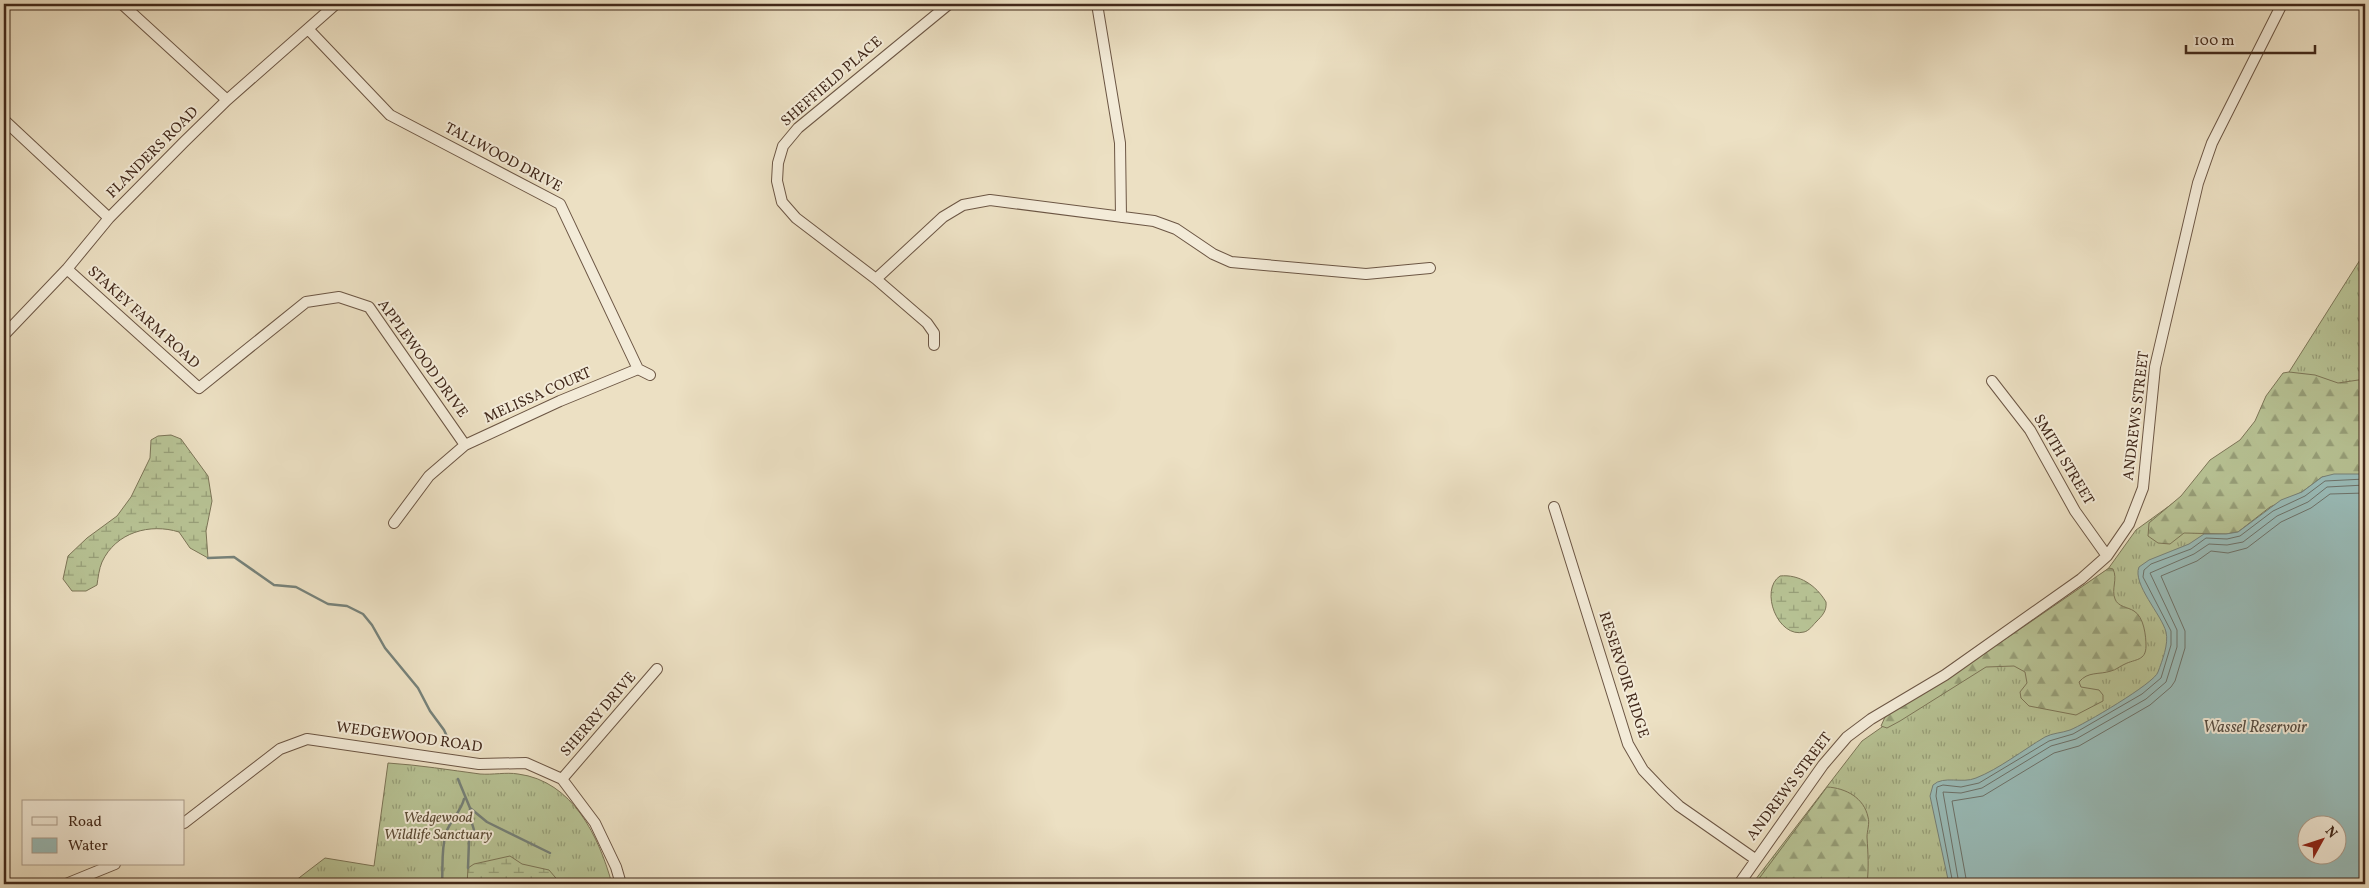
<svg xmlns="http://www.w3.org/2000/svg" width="2369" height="888" viewBox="0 0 2369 888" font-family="Vollkorn,serif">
<defs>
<pattern id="grass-tufts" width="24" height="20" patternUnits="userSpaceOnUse" patternTransform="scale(1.25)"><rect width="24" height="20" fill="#b7c294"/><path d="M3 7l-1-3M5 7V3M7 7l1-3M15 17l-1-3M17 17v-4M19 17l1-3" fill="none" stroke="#969e78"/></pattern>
<pattern id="forest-firs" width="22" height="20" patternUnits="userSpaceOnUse" patternTransform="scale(1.25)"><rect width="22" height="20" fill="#b7c294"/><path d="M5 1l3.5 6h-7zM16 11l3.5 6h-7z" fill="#969e78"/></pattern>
<pattern id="wetland-marsh" width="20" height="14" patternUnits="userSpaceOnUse" patternTransform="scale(1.25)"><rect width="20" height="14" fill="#b7c294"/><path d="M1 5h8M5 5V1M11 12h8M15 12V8" fill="none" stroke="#969e78"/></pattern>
</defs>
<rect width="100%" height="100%" fill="#ece0c3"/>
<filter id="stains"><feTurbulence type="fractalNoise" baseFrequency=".004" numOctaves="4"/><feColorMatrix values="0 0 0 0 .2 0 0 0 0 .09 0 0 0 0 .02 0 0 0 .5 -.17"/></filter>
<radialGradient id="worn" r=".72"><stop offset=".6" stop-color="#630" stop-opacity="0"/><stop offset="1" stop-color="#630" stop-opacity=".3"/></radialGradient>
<path fill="url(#grass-tufts)" stroke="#7c7557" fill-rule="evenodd" d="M2365,252V884H1752L1862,741L2108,569L2136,530L2234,459ZM2306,826H2336V856H2306Z
M388,763C419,765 450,770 480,774C493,775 506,772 518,774C573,781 599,837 612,884H291L325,858L374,866Z"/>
<path fill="url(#forest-firs)" stroke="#7c7557" d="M2289,372L2315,375L2338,383L2365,379V474L2322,477L2302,492L2270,507L2238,532L2226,534L2184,533L2170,544L2158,543L2148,536L2149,523L2181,496L2210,460L2240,440L2255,421L2266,396L2283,373Z
M2109,568L2113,569C2118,579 2111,589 2115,599C2118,607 2128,607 2134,611C2144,617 2146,636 2146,646C2146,661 2135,659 2125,664C2120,666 2116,670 2111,671C2099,675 2088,671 2079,682L2081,687L2099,690L2103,695V701L2076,715L2029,706L2021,698L2020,692L2027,683L2025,672L2014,666L1986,667L1900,721L1887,728L1881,726L1885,717L2013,634Z
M1827,787C1846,788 1864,798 1868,817C1870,823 1867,831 1867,837C1868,854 1869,867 1867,884H1755Z"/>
<path fill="url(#wetland-marsh)" stroke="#7c7557" d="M171,435L181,439L208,476L212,501L206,531L208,558L190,548L179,532C150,523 116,532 102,562C99,569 98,578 97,585L86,591H72L63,579L68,556L87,538L117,516L131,497L150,458L151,440L158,436Z
M1780,576C1799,574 1816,585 1826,602C1827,611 1822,616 1816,622C1813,625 1809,631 1804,632C1778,639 1759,590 1780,576Z
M510,856L522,864L549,870L561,884H467L468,868L474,864Z"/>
<path fill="#99bcb9" stroke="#768179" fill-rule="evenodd" d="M2334,474H2365V884H1949L1930,796L1933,785C1944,775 1962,784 1976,778C1999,769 2023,750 2045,737C2052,733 2062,733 2070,730C2083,725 2155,683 2158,672C2162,661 2169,644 2166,632C2162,615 2132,584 2139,567L2149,560L2189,544L2204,534H2226L2238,532L2281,500L2302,492L2322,477ZM2306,826H2336V856H2306Z"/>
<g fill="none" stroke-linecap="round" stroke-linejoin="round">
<path stroke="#6d726a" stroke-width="1" d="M1953,884L1936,796L1937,787L1943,785L1961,787L1979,783L2049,741L2073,734L2142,694L2161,678L2171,645V631L2143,577L2144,570L2151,564L2191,549L2206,538L2227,539L2240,536L2273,511L2305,496L2325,481L2365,479
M1959,884L1943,792L1961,793L1982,788L2051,746L2076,739L2146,699L2166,682L2177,647V630L2150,573L2194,554L2209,544L2227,545L2243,542L2277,516L2308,502L2327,487L2365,485
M1967,884L1952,801L1983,796L2054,753L2079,746L2150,705L2171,687L2175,681L2185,648V631L2161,576L2197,561L2211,551L2228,553L2247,548L2281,522L2311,508L2330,494L2365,493"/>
<path stroke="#768179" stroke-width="2.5" d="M208,558L234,557L274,585L296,587L328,604L347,606L363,614L372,625L385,648L418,688L430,711L444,730L450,743
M458,779L470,808L487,822L550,853
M468,868L469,841L474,830L470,817V809
M442,884C443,868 441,849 446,833C450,820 461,812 464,799"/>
<g stroke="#6c5644" stroke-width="12">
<path id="minor" d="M122,4L227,100
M1097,4L1120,143L1121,217
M309,30L390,115L560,204L638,369L650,375
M4,120L109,218
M67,269L199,388L306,302L339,297L369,307L465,445
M876,279L943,217L963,205L990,200L1154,221L1176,229L1213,254L1231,262L1366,274L1430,268
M4,335L67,269L109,218L184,142L227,100L336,4
M934,345V333L927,323L876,279L796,218L782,202L777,181L778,163L783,146L798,128L949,4
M1992,381L2030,430L2075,511L2107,556
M1554,507L1628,744L1643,770L1663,791L1679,806L1755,859
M394,523L429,476L465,445L560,401L638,369
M562,779L657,669
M184,823L280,749L307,739L479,764L526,763L562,779L595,823L616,867L621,884
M66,884L115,864
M1739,884L1823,765L1847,737L1871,719L1945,675L2081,579L2107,556L2129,524L2143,488L2155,367L2198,183L2212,143L2282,4"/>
</g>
<use href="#minor" stroke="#f3ebd8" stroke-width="10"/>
</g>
<g text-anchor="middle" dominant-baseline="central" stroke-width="4" stroke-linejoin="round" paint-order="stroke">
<g font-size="15" fill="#41281a" stroke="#f3ebd8">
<text transform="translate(832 82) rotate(-41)">SHEFFIELD PLACE</text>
<text transform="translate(153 153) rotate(-45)">FLANDERS ROAD</text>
<text transform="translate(503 158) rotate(28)">TALLWOOD DRIVE</text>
<text transform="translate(143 318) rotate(42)">STAKEY FARM ROAD</text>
<text transform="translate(422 359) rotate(54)">APPLEWOOD DRIVE</text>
<text transform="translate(538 396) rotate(-24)">MELISSA COURT</text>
<text transform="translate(2137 416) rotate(-83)">ANDREWS STREET</text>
<text transform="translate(2063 460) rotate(59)">SMITH STREET</text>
<text transform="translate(1623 675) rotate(72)">RESERVOIR RIDGE</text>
<text transform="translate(599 715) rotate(-49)">SHERRY DRIVE</text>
<text transform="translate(409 738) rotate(8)">WEDGEWOOD ROAD</text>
<text transform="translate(1790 787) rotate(-53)">ANDREWS STREET</text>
</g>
<g font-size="15" font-style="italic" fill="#5e4e38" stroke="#f3ebd8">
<text x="438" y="818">Wedgewood<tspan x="438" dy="17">Wildlife Sanctuary</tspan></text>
</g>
<g font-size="16" font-style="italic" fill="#574d42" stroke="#f3ebd8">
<text x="2255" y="728">Wassel Reservoir</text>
</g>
</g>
<rect width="2369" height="888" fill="none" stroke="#ece0c3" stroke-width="20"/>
<rect x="5" y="5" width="2359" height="878" fill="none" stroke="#41281a" stroke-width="2.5"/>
<rect x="10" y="10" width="2349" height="868" fill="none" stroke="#41281a"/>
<rect x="22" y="800" width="162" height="65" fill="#f3ebd8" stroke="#ac9d8c"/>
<rect x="32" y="817" width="25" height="8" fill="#f3ebd8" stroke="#ac9d8c"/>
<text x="68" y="826" font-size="15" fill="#41281a">Road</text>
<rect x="32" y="838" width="25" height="15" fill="#99bcb9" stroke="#ac9d8c"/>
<text x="68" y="850" font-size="15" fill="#41281a">Water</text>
<g transform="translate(2322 840) rotate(50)"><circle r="24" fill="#f3ebd8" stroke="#ac9d8c"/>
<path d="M0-4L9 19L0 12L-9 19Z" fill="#8f2418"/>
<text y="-8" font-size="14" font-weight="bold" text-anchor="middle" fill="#41281a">N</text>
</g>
<path d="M2186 45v8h129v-8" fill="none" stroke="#41281a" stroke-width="2.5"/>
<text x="2194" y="45" font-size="15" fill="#41281a" stroke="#f3ebd8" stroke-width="4" paint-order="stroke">100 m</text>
<rect width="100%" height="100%" filter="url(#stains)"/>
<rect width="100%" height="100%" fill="url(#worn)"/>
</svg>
